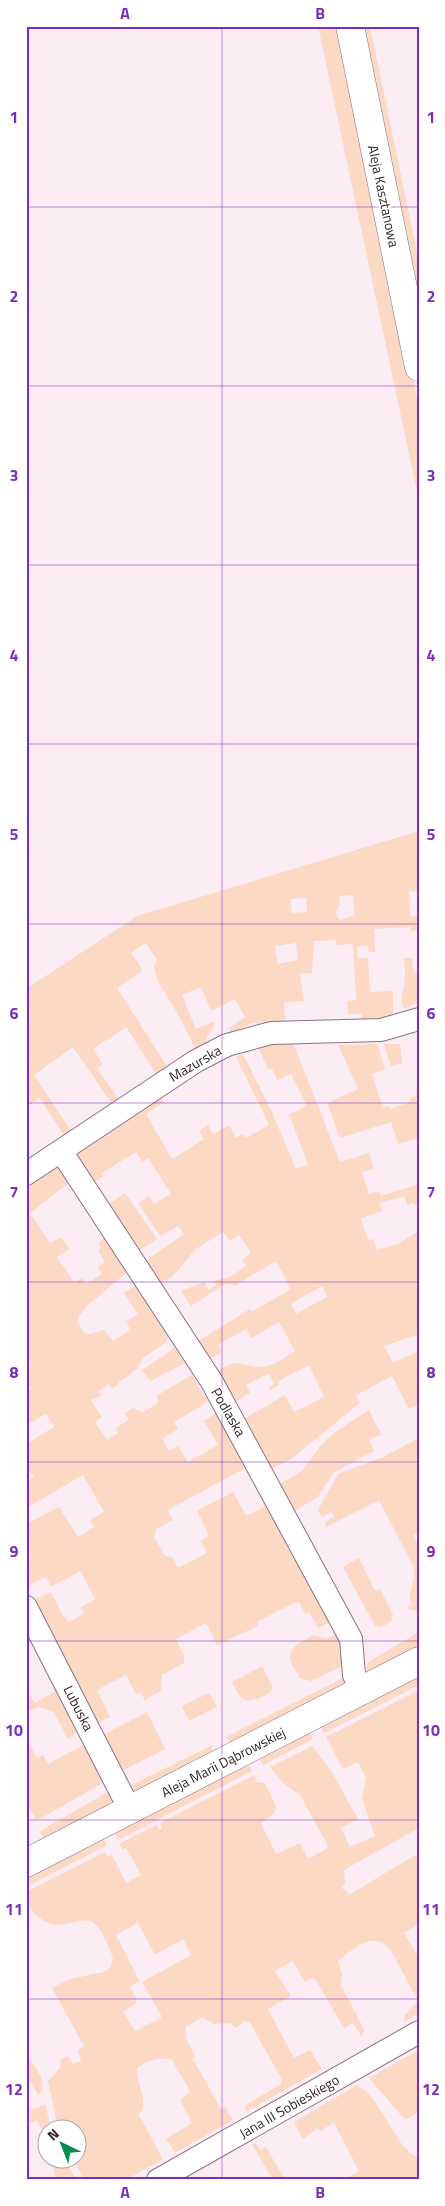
<svg xmlns="http://www.w3.org/2000/svg" width="445" height="2206" viewBox="0 0 445 2206" font-family="'Titillium Web',sans-serif">
<rect width="100%" height="100%" fill="#fcedf5"/>
<path fill="#fbd9c5" fill-rule="evenodd" d="M318,26H340L419,408V501Z
M358,26H370L419,262V329Z
M419,831V891L409,892L410,916H419V930L411,931L410,927L374,929L375,952H369L368,946L357,947L358,959L368,958L370,992L393,991V1015L385,1018L362,1019L361,1014H348L347,1001L356,1000L353,944L336,945V940L314,941L312,973L300,974L304,1001L284,1003L285,1022L252,1023L231,1033L229,1028L245,1017L235,999L211,1011L201,987L182,995L196,1029L215,1021C214,1031 205,1034 206,1044L195,1048L176,1011L157,980L154,967L157,960L146,943L131,953L143,970L117,988L168,1068L157,1075L126,1027L93,1049L103,1064L97,1068L119,1100L112,1104L73,1047L34,1075L71,1131L64,1136L40,1098L30,1104L26,1098V989L137,916ZM353,895L355,915L340,920L335,911L340,905L339,896ZM306,898L307,912L292,913L290,899ZM296,943L298,960L278,964L275,946Z
M404,958H412L413,971L419,974V1002L404,1009C399,998 405,986 405,976C405,970 404,964 404,958Z
M292,1040L340,1162L369,1153L374,1169L362,1172L369,1194L379,1191L381,1196L419,1184V1204L415,1205L414,1203L407,1205L404,1196L380,1203L382,1211L361,1218L368,1240L373,1239L377,1250L398,1244L419,1231V1256L416,1257L419,1264V1334L384,1346L393,1363L419,1351V1404L409,1409L392,1376L356,1395L360,1403L291,1459L272,1469L242,1420L285,1395L294,1412L324,1397L309,1365L278,1381L279,1385L270,1390L269,1388L274,1384L269,1373L246,1385L250,1393L235,1402L214,1373C244,1353 240,1371 267,1366C276,1364 287,1356 295,1351L279,1322L251,1338L246,1329L218,1345L222,1352L208,1360L195,1343L250,1309L252,1312L291,1289L276,1261L236,1285L225,1284L191,1306L181,1291L204,1282L209,1290L216,1285L214,1281L230,1277L246,1266L242,1260L251,1253L239,1235L230,1241L223,1232L196,1249L172,1277L158,1284L144,1262L184,1234L178,1226L160,1236L138,1203L149,1196L154,1204L171,1194L148,1158L142,1162L136,1152L102,1173L104,1176L93,1183L75,1154L159,1095L164,1102L146,1114L172,1159L204,1139L199,1131L208,1125L213,1134L229,1125L236,1138L243,1134L246,1138L269,1125L236,1057L243,1054L272,1112L296,1169L308,1165L289,1114L307,1106L291,1074L277,1080L272,1068L268,1070L257,1044ZM322,1286L327,1297L296,1314L291,1304Z
M377,1044L385,1069L372,1074L383,1108L389,1106L390,1109L411,1102L410,1098L417,1096L415,1090L419,1089V1138L398,1144L391,1122L340,1138L327,1103L358,1089L338,1045Z
M384,1044H400L402,1063L391,1066Z
M58,1165L70,1182L30,1213L50,1243L61,1237L69,1249L57,1257L74,1282L82,1278L86,1284L102,1274L98,1267L105,1262L98,1250L101,1248L99,1243L104,1236L130,1270L88,1305L79,1316L77,1322L83,1332L89,1334L104,1330L113,1341L131,1330L126,1322L138,1314L124,1293L138,1284L169,1336L166,1342L143,1358L137,1369L119,1382V1384L112,1388L109,1384L99,1391L101,1395L91,1400L102,1417L95,1422L107,1440L118,1433L115,1428L129,1420L125,1413L134,1407L136,1410L144,1412L159,1402L156,1396L192,1375L208,1402L174,1422L178,1429L162,1439L169,1451L178,1446L188,1462L218,1445L204,1421L220,1410L249,1466L168,1510L173,1520L156,1529L154,1537L165,1556L172,1557L178,1568L207,1553L201,1541L209,1535L197,1511L233,1492L246,1516L265,1506L264,1503L267,1501L334,1620L318,1628L309,1612L305,1614L299,1601L258,1621V1626L217,1645L206,1623L176,1639L184,1656V1663L162,1675L161,1690L145,1700L140,1692L136,1694L126,1675L97,1690L110,1717L99,1722V1725L94,1723L33,1605L35,1600L51,1592L63,1616H64L68,1622L84,1614L81,1607L95,1599L80,1571L51,1587L46,1577L26,1587V1524L59,1507L78,1537L94,1527L90,1520L104,1512L83,1475L26,1508V1482L34,1477L26,1465V1444L54,1427L46,1414L26,1425V1393L31,1389L26,1382V1183Z
M125,1193L157,1239L137,1252L106,1206Z
M175,1348L185,1363L150,1381L142,1370Z
M369,1410L381,1434L369,1440L374,1451L333,1473L318,1497L294,1511L280,1484L303,1470L321,1445L335,1432Z
M419,1438V1532L413,1535L419,1546V1612L406,1608L411,1605C407,1593 416,1581 414,1568L379,1500L326,1527L325,1522L334,1517L331,1512L322,1517L318,1510L338,1474L385,1456Z
M359,1558L375,1591L380,1589L393,1615L391,1622L381,1627L375,1626L343,1567Z
M419,1632V1651L368,1677L366,1669L368,1662Z
M340,1633L346,1664L311,1681L300,1678C282,1652 290,1648 314,1635L326,1638Z
M262,1666L272,1685V1689C269,1694 264,1696 259,1698C243,1706 238,1694 232,1682Z
M419,1671V1685L324,1733L320,1725Z
M347,1676L346,1685L231,1744L226,1737Z
M56,1687L78,1731L68,1739L54,1712L39,1707L26,1713V1689L35,1703L55,1691L53,1689Z
M419,1690V1828L344,1870L345,1884L342,1888L350,1894L419,1853V1924L404,1933L419,1958V2013L404,2022L405,2015L418,2001C415,1993 409,1985 405,1977C385,1934 375,1930 338,1961L342,1974L341,1986L364,2029L362,2037L353,2023L344,2028L314,1977L305,1982L293,1961L275,1971L291,1996L268,2009L294,2058L310,2050L322,2069L246,2112L244,2107L248,2103L280,2085L282,2081L280,2076L250,2023L245,2021L236,2028L229,2023L214,2024L202,2017L186,2027V2039L195,2056L193,2059L221,2109L225,2107L233,2120L175,2153L166,2139L192,2123L180,2100L190,2091L172,2060C161,2056 145,2061 137,2069C136,2086 150,2100 139,2115L163,2159L126,2180H84L73,2159L78,2158V2128H58L48,2081L60,2068L61,2059L68,2056L73,2064L81,2061L78,2050L84,2046L52,1988L70,1979L104,1972L111,1967L113,1957C108,1947 103,1930 94,1923C78,1912 54,1943 28,1905L26,1892L105,1852L107,1857L112,1855L126,1883L141,1875L126,1848L122,1849L119,1844L157,1825L160,1830L162,1828L160,1823L254,1775L257,1780L253,1782L265,1783L276,1806L274,1813L261,1823L276,1854L300,1843L308,1859L326,1849L328,1846L300,1795L284,1784L270,1767L312,1746L330,1769L358,1819L341,1828L350,1847L375,1836L362,1799L366,1777L358,1762L343,1769L326,1737ZM138,1923L155,1955L183,1939L191,1955L142,1982L161,2015V2018L135,2031L123,2012L136,2003L137,2000L130,1987L139,1981L116,1935Z
M209,1693L217,1707L189,1721L182,1706Z
M147,1712L165,1749L124,1770L102,1739L105,1734Z
M309,1732L313,1739L263,1765L259,1757Z
M26,1737L37,1758L43,1755L48,1764L85,1744L106,1781L40,1819H36L26,1805Z
M212,1745V1758L134,1794L127,1787Z
M248,1763L252,1771L118,1840L112,1829Z
M113,1789L114,1800L112,1807L44,1840L40,1831Z
M101,1834L107,1845L26,1887V1872Z
M417,2051L419,2057V2112L405,2120L369,2078Z
M26,2052L41,2077L43,2091L38,2094L26,2073Z
M357,2085C382,2098 392,2143 415,2156H419V2180H343L359,2171L334,2123L320,2131L318,2128L303,2139L294,2122Z
M26,2102L31,2110L45,2104L51,2128H48L47,2139L37,2120L26,2125Z
M255,2142L260,2150L266,2147L285,2180H273L252,2144Z
M52,2159H65L76,2180H56Z"/>
<g fill="none" stroke-linecap="round" stroke-linejoin="round">
<g stroke="#8f6f80" stroke-width="24">
<path id="street" d="M61,1151L212,1382L351,1639L354,1675L362,1690
M26,1174L196,1061L227,1045L271,1033L381,1030L419,1019
M26,1607L130,1810
M158,2180L419,2032"/>
</g>
<g stroke="#8f6f80" stroke-width="29">
<path id="secondary" d="M350,26L419,367
M26,1863L419,1661"/>
</g>
<use href="#street" stroke="#fff" stroke-width="22"/>
<use href="#secondary" stroke="#fff" stroke-width="28"/>
</g>
<path fill="none" stroke="#7b2cbf" stroke-width="1" stroke-opacity="0.55" d="M222,26V2180M26,207H419M26,386H419M26,565H419M26,744H419M26,924H419M26,1103H419M26,1282H419M26,1462H419M26,1641H419M26,1820H419M26,1999H419"/>
<g text-anchor="middle" dominant-baseline="central" stroke-width="4.5" stroke-linejoin="round" paint-order="stroke">
<g font-size="14" fill="#31242b" stroke="#fff">
<text transform="translate(384 196) rotate(78)">Aleja Kasztanowa</text>
<text transform="translate(195 1063) rotate(-30)">Mazurska</text>
<text transform="translate(229 1412) rotate(60)">Podlaska</text>
<text transform="translate(79 1708) rotate(63)">Lubuska</text>
<text transform="translate(223 1762) rotate(-27)">Aleja Marii Dąbrowskiej</text>
<text transform="translate(289 2106) rotate(-30)">Jana III Sobieskiego</text>
</g>
</g>
<rect width="445" height="2206" fill="none" stroke="#ffffff" stroke-width="55"/>
<g transform="translate(62 2144) rotate(317)"><circle r="24" fill="#ffffff" stroke="#ada7aa"/>
<path d="M0-4L9 19L0 12L-9 19Z" fill="#058d4b"/>
<text y="-8" font-size="14" font-weight="bold" text-anchor="middle" fill="#31242b">N</text>
</g>
<rect x="28" y="28" width="390" height="2150" fill="none" stroke="#7b2cbf" stroke-width="2"/>
<g font-size="16" text-anchor="middle" font-weight="bold" fill="#7b2cbf">
<text x="125" y="19">A</text>
<text x="320" y="19">B</text>
<text x="14" y="123">1</text>
<text x="431" y="123">1</text>
<text x="14" y="302">2</text>
<text x="431" y="302">2</text>
<text x="14" y="481">3</text>
<text x="431" y="481">3</text>
<text x="14" y="661">4</text>
<text x="431" y="661">4</text>
<text x="14" y="840">5</text>
<text x="431" y="840">5</text>
<text x="14" y="1019">6</text>
<text x="431" y="1019">6</text>
<text x="14" y="1198">7</text>
<text x="431" y="1198">7</text>
<text x="14" y="1378">8</text>
<text x="431" y="1378">8</text>
<text x="14" y="1557">9</text>
<text x="431" y="1557">9</text>
<text x="14" y="1736">10</text>
<text x="431" y="1736">10</text>
<text x="14" y="1915">11</text>
<text x="431" y="1915">11</text>
<text x="14" y="2095">12</text>
<text x="431" y="2095">12</text>
<text x="125" y="2198">A</text>
<text x="320" y="2198">B</text>
</g>
</svg>
